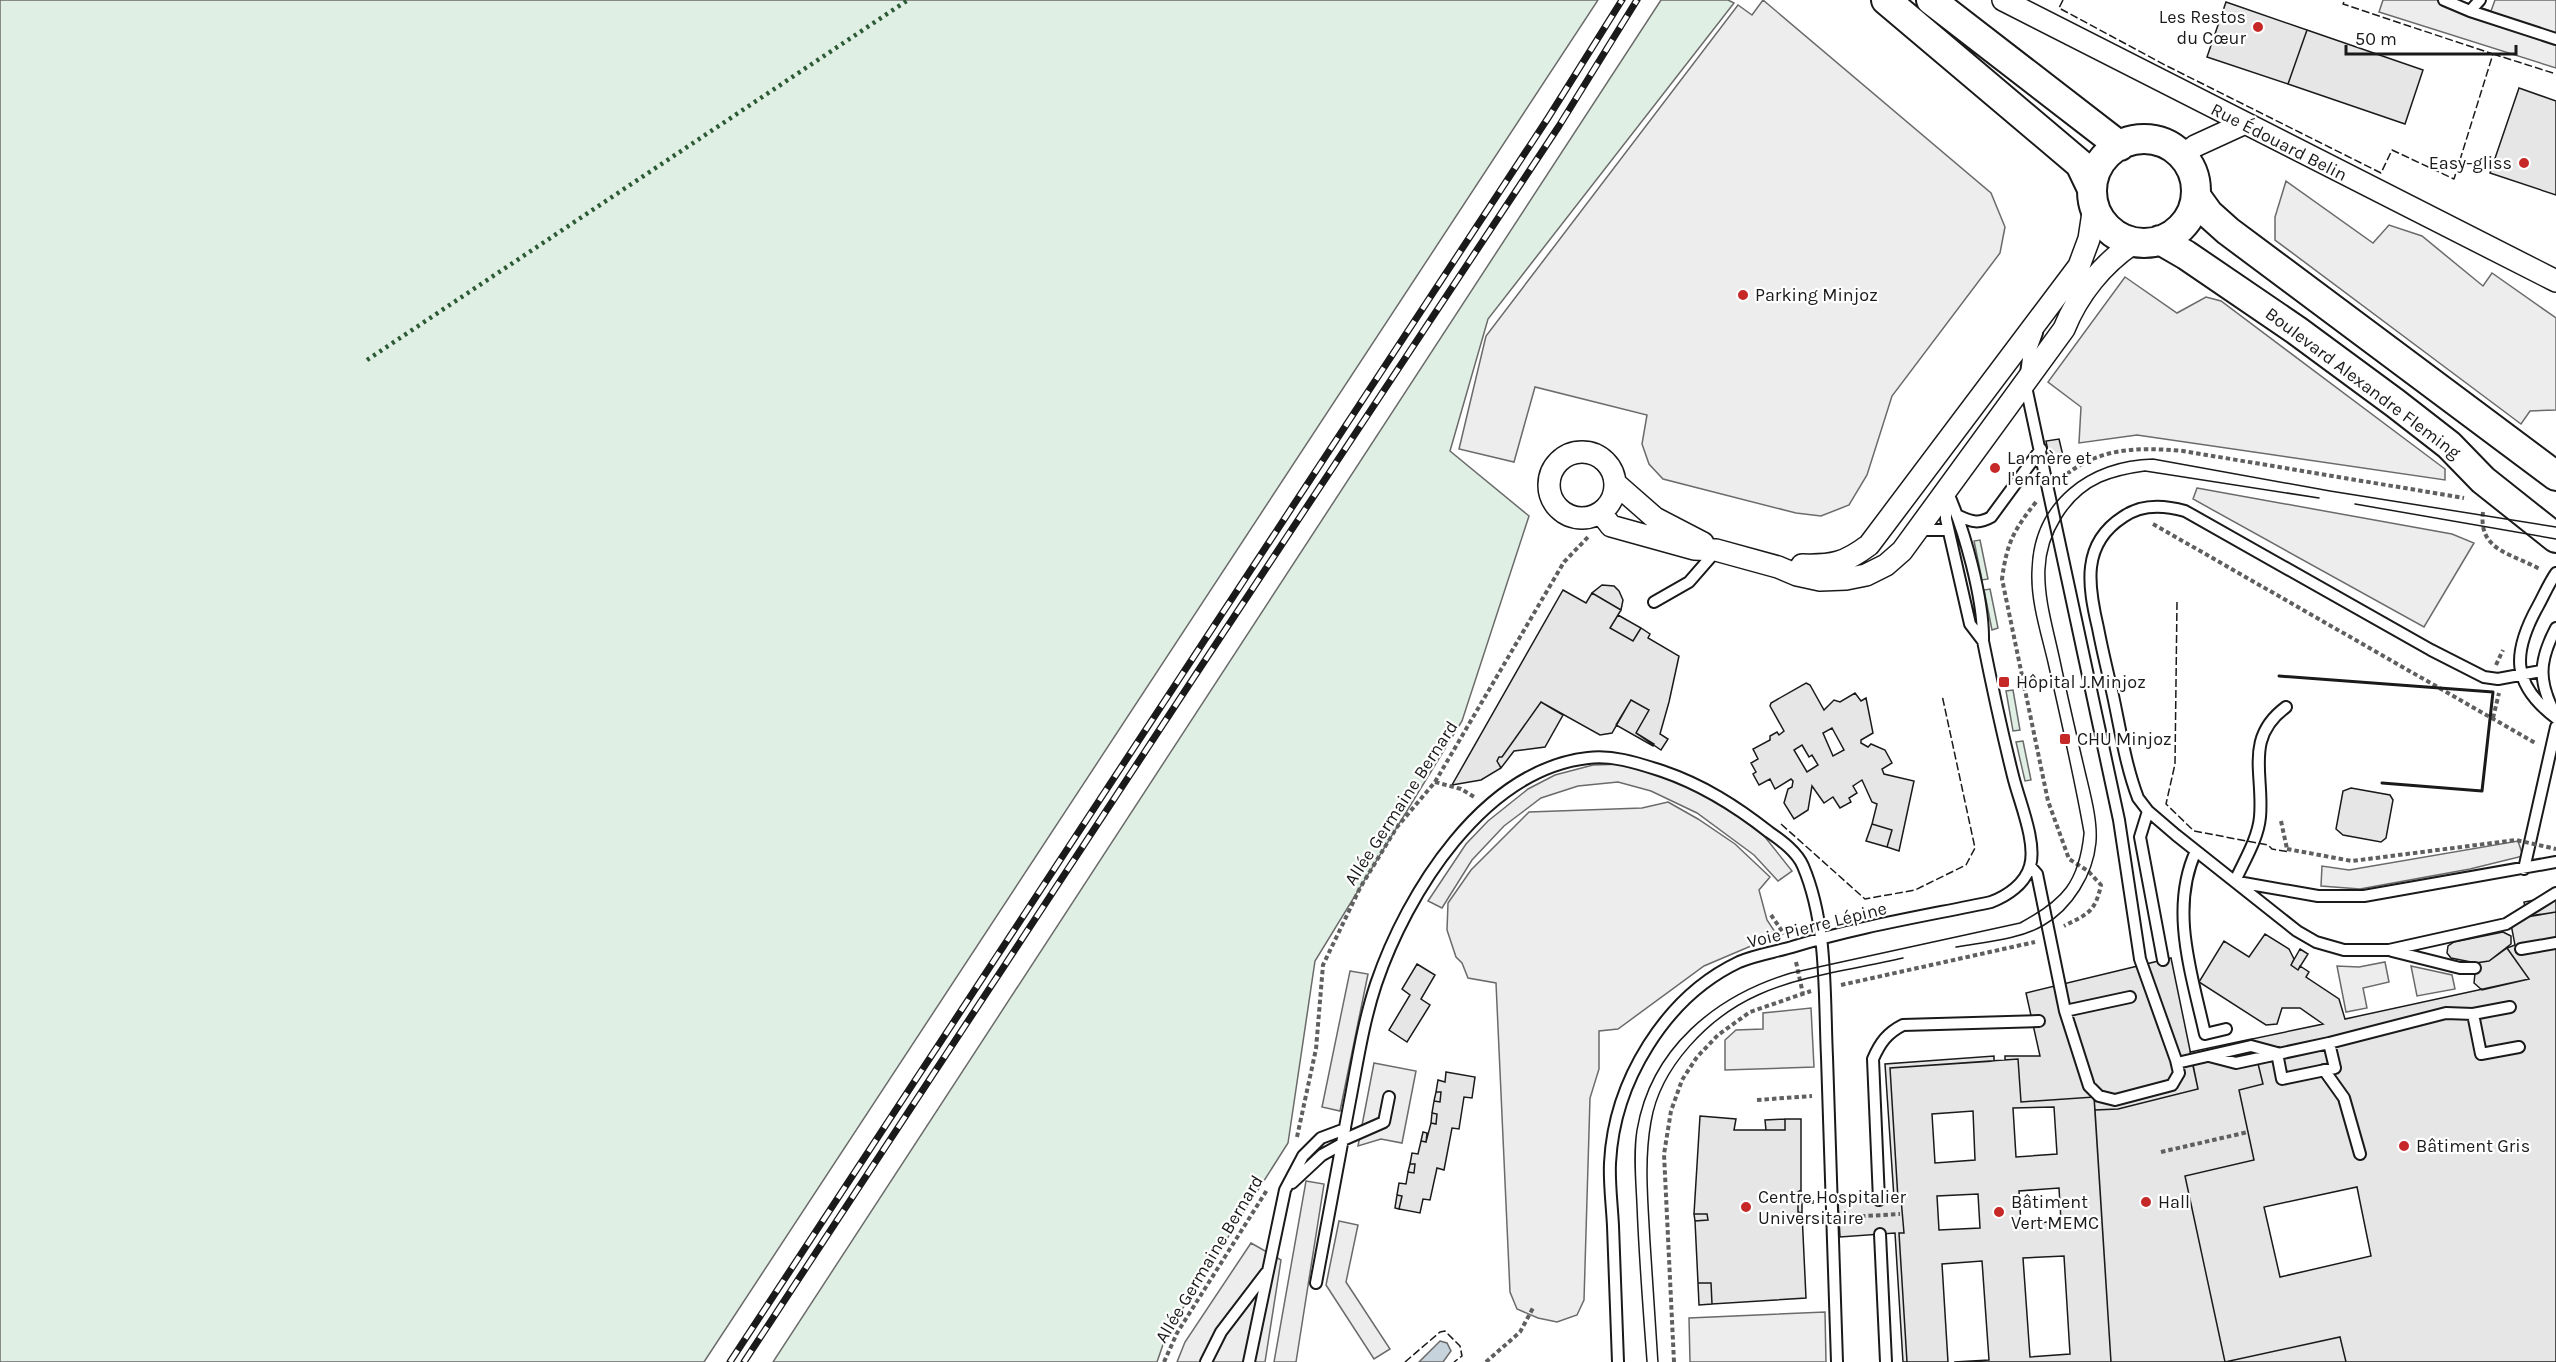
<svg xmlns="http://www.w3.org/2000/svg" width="2556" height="1362" viewBox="0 0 2556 1362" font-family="Karla,sans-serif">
<rect width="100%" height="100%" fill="#fff"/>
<path fill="#e0efe3" stroke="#6a6a6a" stroke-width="1.5" d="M0,0H1598L704,1362H0Z
M1661,0H1728L1734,3L1488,319L1450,451L1529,516L1462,721L1315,961L1288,1143L1167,1333L1157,1362H773Z
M1980,540L1988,579L1982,580L1974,541Z
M1990,589L1998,628L1992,630L1984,590Z
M2013,690L2020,730L2013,731L2006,691Z
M2023,741L2031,780L2025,781L2016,742Z"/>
<path fill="#ededed" stroke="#6a6a6a" stroke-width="1.5" d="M1763,0L1991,193L2005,227L2000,253L1892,396L1867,475L1849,505L1821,516L1796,513L1663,479L1649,464L1642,444L1647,415L1535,387L1514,462L1459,449L1486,336L1738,5L1752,15Z
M2383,0H2457L2491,11L2495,0H2556V68L2379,12Z
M2286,181L2373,243L2389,225L2422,236L2483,286L2492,273L2556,318V410L2530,411L2521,424L2275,240V217Z
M2125,277L2177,313L2206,297L2221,301L2445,469V480L2137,435L2079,443L2081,407L2048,382Z
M2197,488L2452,534L2474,543L2424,627L2193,499Z
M1625,764L1659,773L1706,794L1730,809L1765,837L1792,871L1778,881L1754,855L1697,813L1651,791L1618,782L1578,786L1541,798L1504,826L1472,860L1442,908L1428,901L1466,844L1488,821L1528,789L1555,775L1593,765Z
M1668,802L1698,819L1735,844L1770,877L1759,890L1767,920L1777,935L1704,966L1618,1029L1599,1031V1069L1590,1098L1584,1300L1577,1315L1557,1322L1538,1318L1517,1309L1510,1292L1496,983L1468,978L1462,963L1456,957L1447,930L1448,903L1471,870L1529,812L1642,808Z
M2518,841L2523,856L2470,869L2360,889L2321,886L2322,866L2349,870Z
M2385,962L2389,982L2363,988L2367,1008L2346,1012L2337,966L2359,967Z
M2411,966L2452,975L2455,989L2417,996Z
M1350,971L1368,974L1340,1111L1322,1107Z
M1811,1008L1814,1067L1725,1070V1040L1736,1030L1763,1029V1013Z
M1374,1063L1416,1071L1402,1143L1381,1139L1358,1146Z
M1306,1181L1324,1184L1296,1362H1274Z
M1339,1221L1358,1225L1346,1282L1390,1349L1374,1359L1326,1285Z
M1251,1243L1281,1260L1265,1362H1177L1185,1342Z
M1825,1312L1826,1362H1690L1689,1318Z"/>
<path fill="#c6d2dc" stroke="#6a6a6a" stroke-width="1.5" d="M1440,1341L1447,1343L1451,1351L1443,1362H1419Z"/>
<path fill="#e6e6e6" stroke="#1a1a1a" stroke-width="1.5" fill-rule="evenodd" d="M2226,2L2307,30L2288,84L2207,57Z
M2307,30L2423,70L2405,124L2288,84Z
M2519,88L2556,101V195L2490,173Z
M2059,439L2064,460L2050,463L2046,441Z
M1602,585L1614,586L1619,591L1623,600L1621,610L1592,593Z
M1563,590L1586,603L1592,593L1621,610L1610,628L1633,641L1641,628L1650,634L1648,638L1679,656L1669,702L1660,734L1668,739L1661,750L1636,733L1649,710L1631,700L1612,733L1600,735L1541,702L1502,757H1499L1497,761L1501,768L1481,780L1452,785Z
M1618,615L1641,628L1633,641L1610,628Z
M1806,683L1810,685L1824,710L1834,700L1840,702L1855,693L1861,701L1866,698L1873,733L1861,740V743L1868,747L1871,744L1885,750L1892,763L1882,769L1884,774L1914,781L1899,851L1887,847L1892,830L1872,824L1877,804L1872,802L1862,780L1853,786L1857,793L1849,798L1851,802L1840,808L1833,797L1824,803L1812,786L1808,810L1794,819L1784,803L1788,789L1792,787L1793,781L1791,779L1775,789L1770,779L1759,785L1753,774L1756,772L1751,763L1758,759L1753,749L1770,740V736L1777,732L1779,735L1784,731L1770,706L1771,703ZM1832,728L1844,750L1833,756L1823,733ZM1802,745L1809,757L1812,755L1818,765L1807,772L1794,750Z
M1631,700L1649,710L1636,733L1654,744L1653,746L1616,725Z
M1541,702L1563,715L1545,747L1514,751L1501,768L1497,761L1499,757H1502Z
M2351,788L2390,795L2393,800L2386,838L2381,842L2343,835L2336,829L2343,791Z
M1872,824L1892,830L1887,847L1866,841Z
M2556,896V912L2527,917L2524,902Z
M2556,912V1362H2346L2340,1337L2225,1362L2185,1176L2254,1160L2239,1090L2263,1084L2252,1039L2323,1024L2300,1008H2282L2277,1024L2266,1025L2199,982L2224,941L2249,957L2265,934L2289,949L2294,959L2291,965L2298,970L2300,966L2309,972L2306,977L2339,999L2345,1019L2529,979L2507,948L2515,945L2510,919ZM2357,1187L2371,1256L2280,1277L2264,1207Z
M2503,932L2511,936V944L2489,961L2476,963L2451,958L2447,953L2448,946L2454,942Z
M2507,948L2529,979L2482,990L2474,983L2476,963L2489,961Z
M2300,949L2308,954L2298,970L2291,965Z
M2171,958L2198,1089L2118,1109L2095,1110L2094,1097L2021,1102L2018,1059L2005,1060V1056H2040L2026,993Z
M1417,964L1435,975L1421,999L1430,1005L1407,1042L1389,1030L1410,995L1402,989Z
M2252,1039L2263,1084L2239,1090L2254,1160L2185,1176L2225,1362L2340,1337L2346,1362H2111L2095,1110L2118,1109L2198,1089L2190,1052Z
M1994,1056V1061L1890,1068L1898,1199H1901L1904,1233H1899L1907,1362H1903L1895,1233L1840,1237L1838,1202L1894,1198L1885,1064Z
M2018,1059L2021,1102L2094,1097L2111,1362H1954L1989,1360L1982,1261L1942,1264L1948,1362H1907L1899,1233H1904L1901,1199H1898L1890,1068ZM2054,1107L2057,1154L2016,1157L2013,1108ZM1973,1111L1975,1160L1935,1163L1932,1114ZM2059,1188L2061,1221L2021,1224L2019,1191ZM1978,1194L1980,1228L1939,1230L1937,1196ZM2064,1256L2070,1354L2030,1357L2023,1258Z
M1446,1072L1475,1077L1472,1098L1464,1097L1459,1129L1452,1128L1444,1170L1437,1168L1430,1200L1423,1199L1420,1213L1399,1209L1402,1196L1397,1195L1399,1183L1406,1184L1408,1172L1414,1173L1415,1164H1410L1412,1153L1418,1154L1421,1141L1426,1142L1431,1123L1436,1124L1437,1114L1432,1113L1434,1101L1440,1102L1441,1092H1436L1438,1080L1445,1082Z
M1436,1092H1441L1440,1102L1434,1101Z
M1432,1113L1437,1114L1436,1124L1431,1123Z
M1700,1116L1736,1119L1734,1130H1785V1119H1801V1190L1798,1192V1212L1802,1213L1806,1298L1712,1304L1711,1283H1698L1695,1221L1708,1220L1707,1214H1694Z
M1785,1119V1130H1766L1765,1120Z
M1423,1132L1427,1133L1426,1142L1421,1141Z
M1410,1164H1415L1414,1173L1408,1172Z
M1801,1190L1802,1202V1213L1798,1212V1192Z
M1397,1195L1402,1196L1399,1209L1395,1208Z
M1694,1214H1707L1708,1220L1695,1221Z
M1698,1283H1711L1712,1304L1699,1305Z"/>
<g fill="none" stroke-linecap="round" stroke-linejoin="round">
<g stroke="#1a1a1a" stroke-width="14">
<path id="lane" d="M2444,0L2470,11L2556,39
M2470,11L2480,0
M1946,495V519L1970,624L1983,641
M1959,516C1972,522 1979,524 1991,517L2041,449
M1917,530H1948
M2556,573C2549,583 2544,595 2538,606C2512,653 2511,684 2556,718
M1654,602L1689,582L1716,551
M2541,671L2498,679L2484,677L2431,650L2185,511C2164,505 2141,504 2123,517C2081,544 2088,586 2098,628C2102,649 2107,670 2112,691C2120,727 2125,764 2138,798L2148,811L2176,835L2297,931L2316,942L2344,950H2389L2506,924L2556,893
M2556,716C2538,682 2538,662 2556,628
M2148,811L2140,837L2163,960
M2196,851C2169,909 2192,975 2205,1034L2226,1029
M2030,866L2037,874L2065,1011L2089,1086L2099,1096L2115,1100L2172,1085L2179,1073L2176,1060L2140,959L2119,820L2025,382L2028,358L2037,333
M2524,869L2556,727
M2235,881C2244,861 2258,839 2260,817C2264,774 2244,738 2286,707
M2238,882L2318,896H2364L2556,862
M2521,949L2556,943
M2392,951L2460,968H2475
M2510,1007L2473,1014L2481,1054L2519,1047
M2065,1011L2130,997
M2329,1043L2446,1013L2473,1014
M2209,1056L2236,1063L2329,1043L2335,1068L2282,1079L2277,1053
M2177,1063L2251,1046L2277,1053
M2324,1070L2344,1098L2360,1154
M1343,1140L1384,1122L1389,1097
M1292,1183L1322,1155L1342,1144
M1879,1200L1873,1059C1880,1043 1887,1033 1903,1025L2039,1021
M1880,1234L1886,1362
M1316,1283C1327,1224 1338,1165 1349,1106C1357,1065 1363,1023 1376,984C1407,893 1483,770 1588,758C1614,755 1637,763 1662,771C1703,785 1736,806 1769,832C1782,841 1797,852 1803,866C1828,925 1824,995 1827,1057C1830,1159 1833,1261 1837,1362
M1206,1362L1221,1332L1266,1273
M1249,1362L1285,1190L1303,1156L1321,1138L1345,1129
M1618,1362C1616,1317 1615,1271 1613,1226C1612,1205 1609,1183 1610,1163C1614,1082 1665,997 1739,962C1755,955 1775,952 1792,947C1856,927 1924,916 1991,902C2007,896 2025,884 2030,866C2037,842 2019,801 2013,776C2002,732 1992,686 1983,641C1984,600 1964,527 1946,489"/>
</g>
<g stroke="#1a1a1a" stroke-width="24">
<path id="street" d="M2003,0L2556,281
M2182,156L2195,146L2243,124
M1549 485a33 33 0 1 1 66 0a33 33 0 1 1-66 0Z
M1615,483L1655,518L1703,543
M1601,513L1611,526L1694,549L1716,550L1778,567L1797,575L1820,580L1846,579L1866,575L1886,565L1902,551L2064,329C2078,294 2103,263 2135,242
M1802,565C1833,566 1845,563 1869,545L2079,266L2089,239L2094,206"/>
</g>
<g stroke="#1a1a1a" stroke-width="32">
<path id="secondary" d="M1886,0L2080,164L2092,189
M1931,0L2120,146
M2092 191a52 52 0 1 1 104 0a52 52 0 1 1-104 0Z
M2196,196L2209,214L2228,231L2556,476
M2160,240L2186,255L2296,330L2395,403L2449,445L2483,480L2556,538"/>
</g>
<path stroke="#5f5f5f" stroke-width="4" stroke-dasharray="4.5 3" stroke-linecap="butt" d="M2061,479C2097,447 2138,447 2183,451L2464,498
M2036,502C2013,531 2007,543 2002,579L2048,801L2069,859L2088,871L2101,885C2095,913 2087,914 2064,926
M2483,512C2478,552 2513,553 2541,570
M2153,524L2537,744
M2496,665L2503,650
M2493,718L2499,693
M1435,782L1461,789L1476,798
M2281,821L2287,849
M1771,915L1784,934
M1796,962L1803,994
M1841,985L2035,942
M1757,1100L1812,1096
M1297,1137L1316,1049L1323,965L1360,888L1397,827L1435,782L1564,562L1589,536
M2161,1152L2248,1132
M1802,1202H1816
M1164,1362L1177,1333L1267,1190
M1486,1362L1520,1332L1533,1308
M1674,1362L1664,1154L1671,1111L1682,1080L1697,1057L1718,1035L1750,1012L1811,991"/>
<use href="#lane" stroke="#fff" stroke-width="10"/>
<use href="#street" stroke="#fff" stroke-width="21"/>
<use href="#secondary" stroke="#fff" stroke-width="28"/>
<path stroke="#1a1a1a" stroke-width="1.5" d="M2355,504L2556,539
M1956,947C1984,942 2019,940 2044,925C2072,909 2093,875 2096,843C2098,822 2091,796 2086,775C2077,737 2068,698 2060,660C2054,631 2044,600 2045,570C2046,535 2068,497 2101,482C2115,476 2130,473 2145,471L2319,498
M1647,1362C1643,1310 1639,1259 1637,1207C1636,1182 1633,1155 1637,1130C1651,1048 1715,996 1791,973L2020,923C2063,900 2079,882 2084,833C2074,776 2061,720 2048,663C2041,633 2030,600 2032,569C2034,501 2090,460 2153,459L2330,491L2556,527
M1658,1362C1655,1321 1653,1280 1650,1240C1648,1200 1644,1161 1651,1122C1660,1067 1709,1017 1758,995C1801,975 1857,969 1903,958"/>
<g stroke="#1a1a1a" stroke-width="7">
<path id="rail" d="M730,1362L1548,118L1622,0
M744,1362L1202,665L1559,126L1637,0"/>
</g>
<use href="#rail" stroke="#fff" stroke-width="4.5" stroke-dasharray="14" stroke-linecap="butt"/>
<path stroke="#5f5f5f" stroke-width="4" stroke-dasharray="4.5 3" stroke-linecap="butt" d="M2287,849L2352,861L2516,840L2556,849
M1831,1218L1900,1214"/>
<path stroke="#2b5a34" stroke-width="4.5" stroke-dasharray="3 4.5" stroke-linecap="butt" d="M367,360L908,0"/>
<path stroke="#1a1a1a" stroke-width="1.5" stroke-dasharray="8 3" stroke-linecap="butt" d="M2063,0L2059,8L2165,65L2381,173L2392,150L2454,179L2493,54L2343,4L2345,0
M2493,54L2556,74
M2177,602L2175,764L2166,804L2194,831L2268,845L2272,849L2290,852
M1781,824L1865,899L1915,890L1966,865L1975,848L1942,695
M1405,1362L1440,1332L1445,1331L1460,1346L1462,1356L1454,1362"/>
<path stroke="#1a1a1a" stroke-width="3" d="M2279,676L2493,692L2482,791L2382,783"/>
</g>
<g fill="#c62828" stroke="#fff" stroke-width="2">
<circle cx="2258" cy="27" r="6"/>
<circle cx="2524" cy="163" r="6"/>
<circle cx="1743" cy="295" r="6"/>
<circle cx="1995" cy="468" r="6"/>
<rect x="1998" y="676" width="12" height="12" rx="3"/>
<rect x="2059" y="733" width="12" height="12" rx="3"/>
<circle cx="2404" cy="1146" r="6"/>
<circle cx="2146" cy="1202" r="6"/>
<circle cx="1746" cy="1207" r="6"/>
<circle cx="1999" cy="1212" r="6"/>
</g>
<g text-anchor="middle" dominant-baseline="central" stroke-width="4.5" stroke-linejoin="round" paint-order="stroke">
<g font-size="18" fill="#1a1a1a" stroke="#fff" text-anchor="start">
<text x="2246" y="17" text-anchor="end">Les Restos<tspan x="2246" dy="21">du Cœur</tspan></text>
<text x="2512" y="163" text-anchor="end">Easy-gliss</text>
<text x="1755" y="295">Parking Minjoz</text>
<text x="2007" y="458">La mère et<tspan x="2007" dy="21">l'enfant</tspan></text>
<text x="2016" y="682">Hôpital J.Minjoz</text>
<text x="2077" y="739">CHU Minjoz</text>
<text x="2416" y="1146">Bâtiment Gris</text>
<text x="1758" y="1197">Centre Hospitalier<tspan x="1758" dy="21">Universitaire</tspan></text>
<text x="2011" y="1202">Bâtiment<tspan x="2011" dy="21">Vert MEMC</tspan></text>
<text x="2158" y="1202">Hall</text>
</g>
<g font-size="18" fill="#1a1a1a" stroke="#fff">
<text transform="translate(2279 142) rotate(27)">Rue Édouard Belin</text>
<text transform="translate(2363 383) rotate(37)">Boulevard Alexandre Fleming</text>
<text transform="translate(1401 803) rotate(-57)">Allée Germaine Bernard</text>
<text transform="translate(1817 925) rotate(-14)">Voie Pierre Lépine</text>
<text transform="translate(1209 1259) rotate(-59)">Allée Germaine Bernard</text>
</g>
</g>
<path d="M2346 45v9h170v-9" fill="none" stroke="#1a1a1a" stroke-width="3"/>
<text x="2355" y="45" font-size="18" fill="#1a1a1a" stroke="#ffffff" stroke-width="4.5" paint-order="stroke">50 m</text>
</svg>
